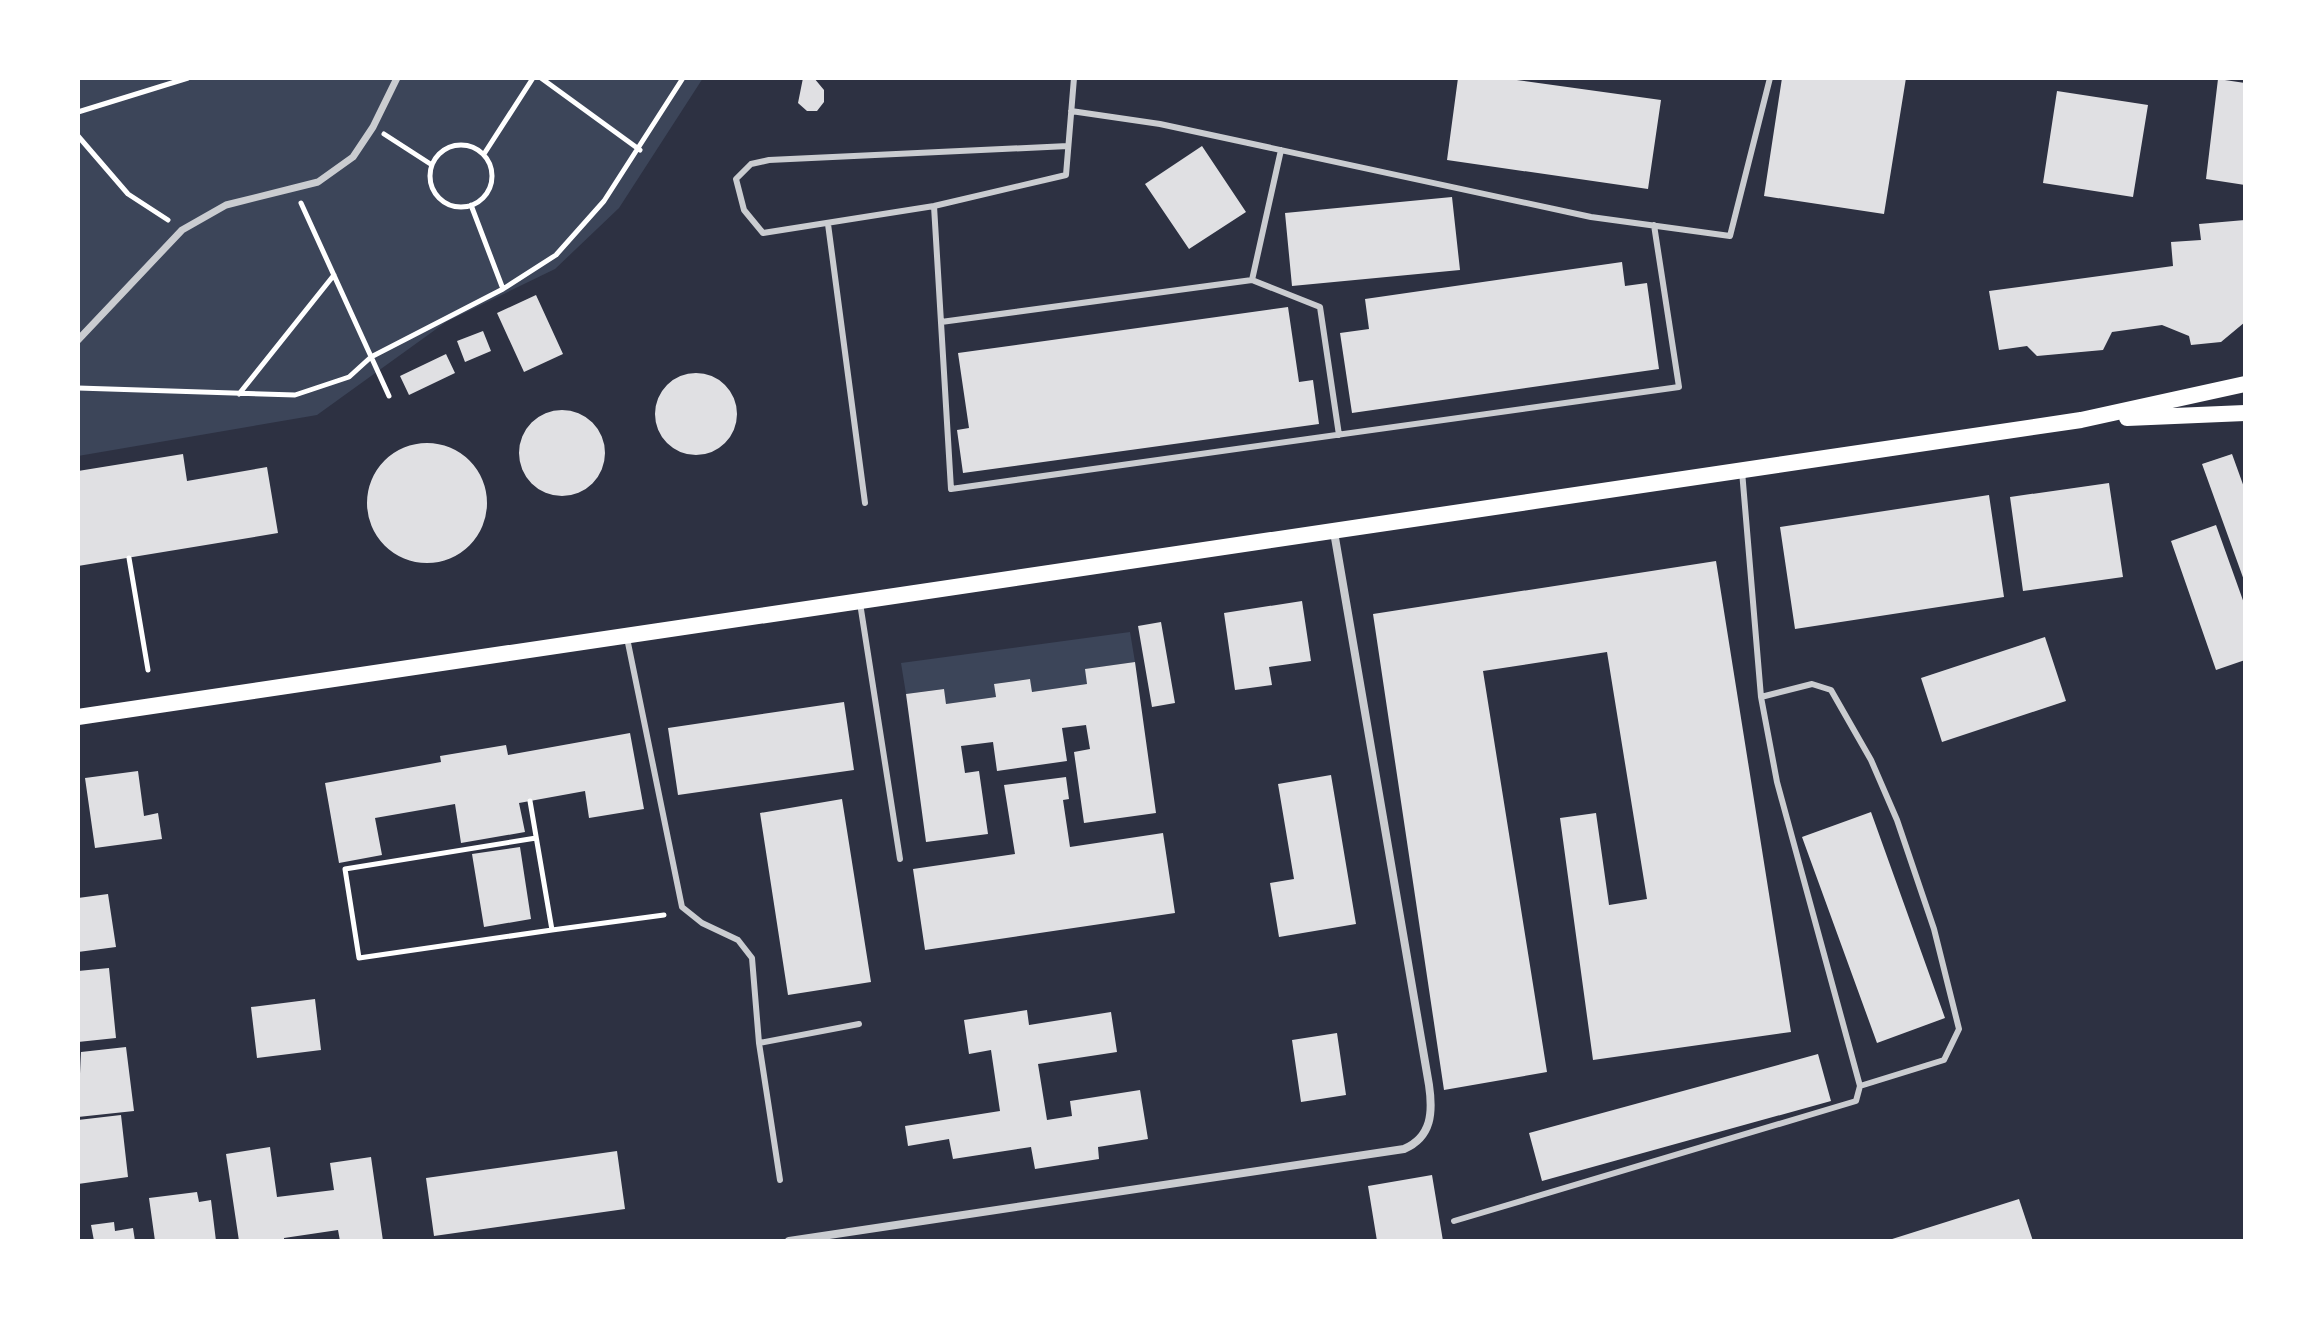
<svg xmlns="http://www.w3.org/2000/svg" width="2323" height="1319" viewBox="0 0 2323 1319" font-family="'Alegreya Sans',sans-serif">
<rect width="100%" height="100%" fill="#2d3142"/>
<path fill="#3c4559" d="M78,78H703L619,208L555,269L446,322L317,415L78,456Z
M1130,632L1135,662L1086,669L1087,684L1032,692L1030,679L994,684L996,697L946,704L943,689L906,694L901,663Z"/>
<path fill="#e0e0e3" d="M803,78H814L824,90V102L817,111H807L798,103Z
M1458,78H1502L1661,100L1648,189L1447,160Z
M1782,78H1906L1884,214L1764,196Z
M2218,79L2245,83V185L2206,179Z
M2057,91L2148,105L2133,197L2043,183Z
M1202,146L1246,212L1189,249L1145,184Z
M1452,197L1460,270L1292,286L1285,213Z
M2245,220V322L2221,342L2191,345L2189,336L2162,325L2112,332L2103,350L2037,356L2027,346L1999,350L1989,291L2173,266L2171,242L2201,240L2199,224Z
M1622,262L1625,286L1647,283L1659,369L1352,413L1340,333L1369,329L1365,299Z
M536,295L563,354L524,372L497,313Z
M1288,307L1299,382L1313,380L1319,424L963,473L957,430L969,428L958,353Z
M483,331L491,351L465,362L457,341Z
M446,354L455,373L409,395L400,376Z
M655 414a41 41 0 1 1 82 0a41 41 0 1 1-82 0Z
M519 453a43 43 0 1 1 86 0a43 43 0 1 1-86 0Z
M367 503a60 60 0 1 1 120 0a60 60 0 1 1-120 0Z
M183,454L187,481L267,467L278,533L78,566V471Z
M2232,454L2245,490V583L2202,464Z
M2109,483L2123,577L2023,591L2010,497Z
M1989,495L2004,597L1795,629L1780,527Z
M2216,525L2245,606V660L2216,670L2171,541Z
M1716,561L1791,1032L1593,1060L1560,818L1596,813L1609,905L1647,899L1607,652L1483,671L1547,1072L1444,1090L1373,614Z
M1302,601L1311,661L1269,667L1272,685L1235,690L1224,613Z
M1161,622L1175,703L1152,707L1138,626Z
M2045,637L2066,701L1942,742L1921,678Z
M1135,662L1156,813L1084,823L1074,752L1090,749L1086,725L1062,728L1067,761L997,771L993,742L961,746L965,773L979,771L988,834L926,842L906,694L944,689L946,704L996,697L994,684L1030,679L1032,692L1087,684L1085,669Z
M844,702L854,770L678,795L668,728Z
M630,733L644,809L589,818L585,791L519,803L525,832L461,843L455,804L375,818L382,855L339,863L325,783L441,762L440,756L506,745L508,755Z
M138,771L144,816L158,813L162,839L95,848L85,778Z
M1331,775L1356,924L1279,937L1270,883L1294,879L1278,784Z
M1066,777L1069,799L1063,800L1070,847L1163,833L1175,913L925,950L913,869L1015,854L1004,785Z
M842,799L871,982L788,995L760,813Z
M1871,812L1945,1018L1877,1043L1802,837Z
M520,847L531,919L484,927L472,854Z
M108,894L116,947L78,952V898Z
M109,968L116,1038L78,1042V971Z
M315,999L321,1050L257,1058L251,1007Z
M1027,1010L1029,1025L1111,1012L1117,1052L1038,1064L1047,1120L1072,1116L1070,1101L1140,1090L1148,1139L1098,1147L1099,1159L1035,1169L1031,1147L953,1159L949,1139L908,1146L905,1126L1000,1111L991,1050L969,1054L964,1020Z
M1337,1033L1346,1095L1301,1102L1292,1040Z
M126,1047L134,1111L78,1117L81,1052Z
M1818,1054L1831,1101L1542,1181L1529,1133Z
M121,1115L128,1177L78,1184V1120Z
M270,1147L277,1197L334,1190L330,1163L371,1157L383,1241H340L338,1230L284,1238V1241H239L226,1154Z
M617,1151L625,1209L434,1236L426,1178Z
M1432,1175L1443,1241H1377L1368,1186Z
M197,1192L199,1202L211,1200L216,1241H155L149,1198Z
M2019,1199L2033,1241H1889V1240Z
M114,1222L115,1231L133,1228L135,1241H94L91,1225Z"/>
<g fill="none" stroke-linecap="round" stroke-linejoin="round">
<path stroke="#fff" stroke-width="5" d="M541,78L640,150
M78,112L188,78
M384,134L432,165
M78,136L128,194L168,220
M430 176a31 31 0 1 1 62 0a31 31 0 1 1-62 0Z
M484,154L533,78
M301,203L389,396
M471,205L503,289
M78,388L295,395L349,377L371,357L503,289L556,255L604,201L683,78
M239,394L334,275
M129,558L148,670
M530,801L552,930L664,915
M536,838L345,869L359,958L552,930"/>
<path stroke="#caccd0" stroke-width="6" d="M1071,111L1160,124L1591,217L1730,236L1770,78
M1068,146L769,160L751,164L736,179L744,210L763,233L934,206L1066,175L1074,78
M934,206L951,489L1679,387L1654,225
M828,224L865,503
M1252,280L1281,150
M941,322L1252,280L1320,307L1339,435
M860,603L900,859
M627,638L682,907L702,923L738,940L752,958L759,1043L780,1180
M1761,697L1812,684L1831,690L1871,760L1897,820L1934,929L1959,1029L1944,1060L1860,1086
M759,1043L859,1024
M1454,1221L1856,1101L1860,1086L1777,782L1761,697L1742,471"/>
<path stroke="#caccd0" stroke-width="7" d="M78,340L182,230L226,205L318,182L353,157L373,127L397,78"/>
<path stroke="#caccd0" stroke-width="8" d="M789,1241L1404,1149C1432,1137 1433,1112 1429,1085L1334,532"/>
<path stroke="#fff" stroke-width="16" d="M2127,418L2245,413
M78,717L2081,420L2245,384"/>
</g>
<rect width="2323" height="1319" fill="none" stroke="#ffffff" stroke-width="160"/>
</svg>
